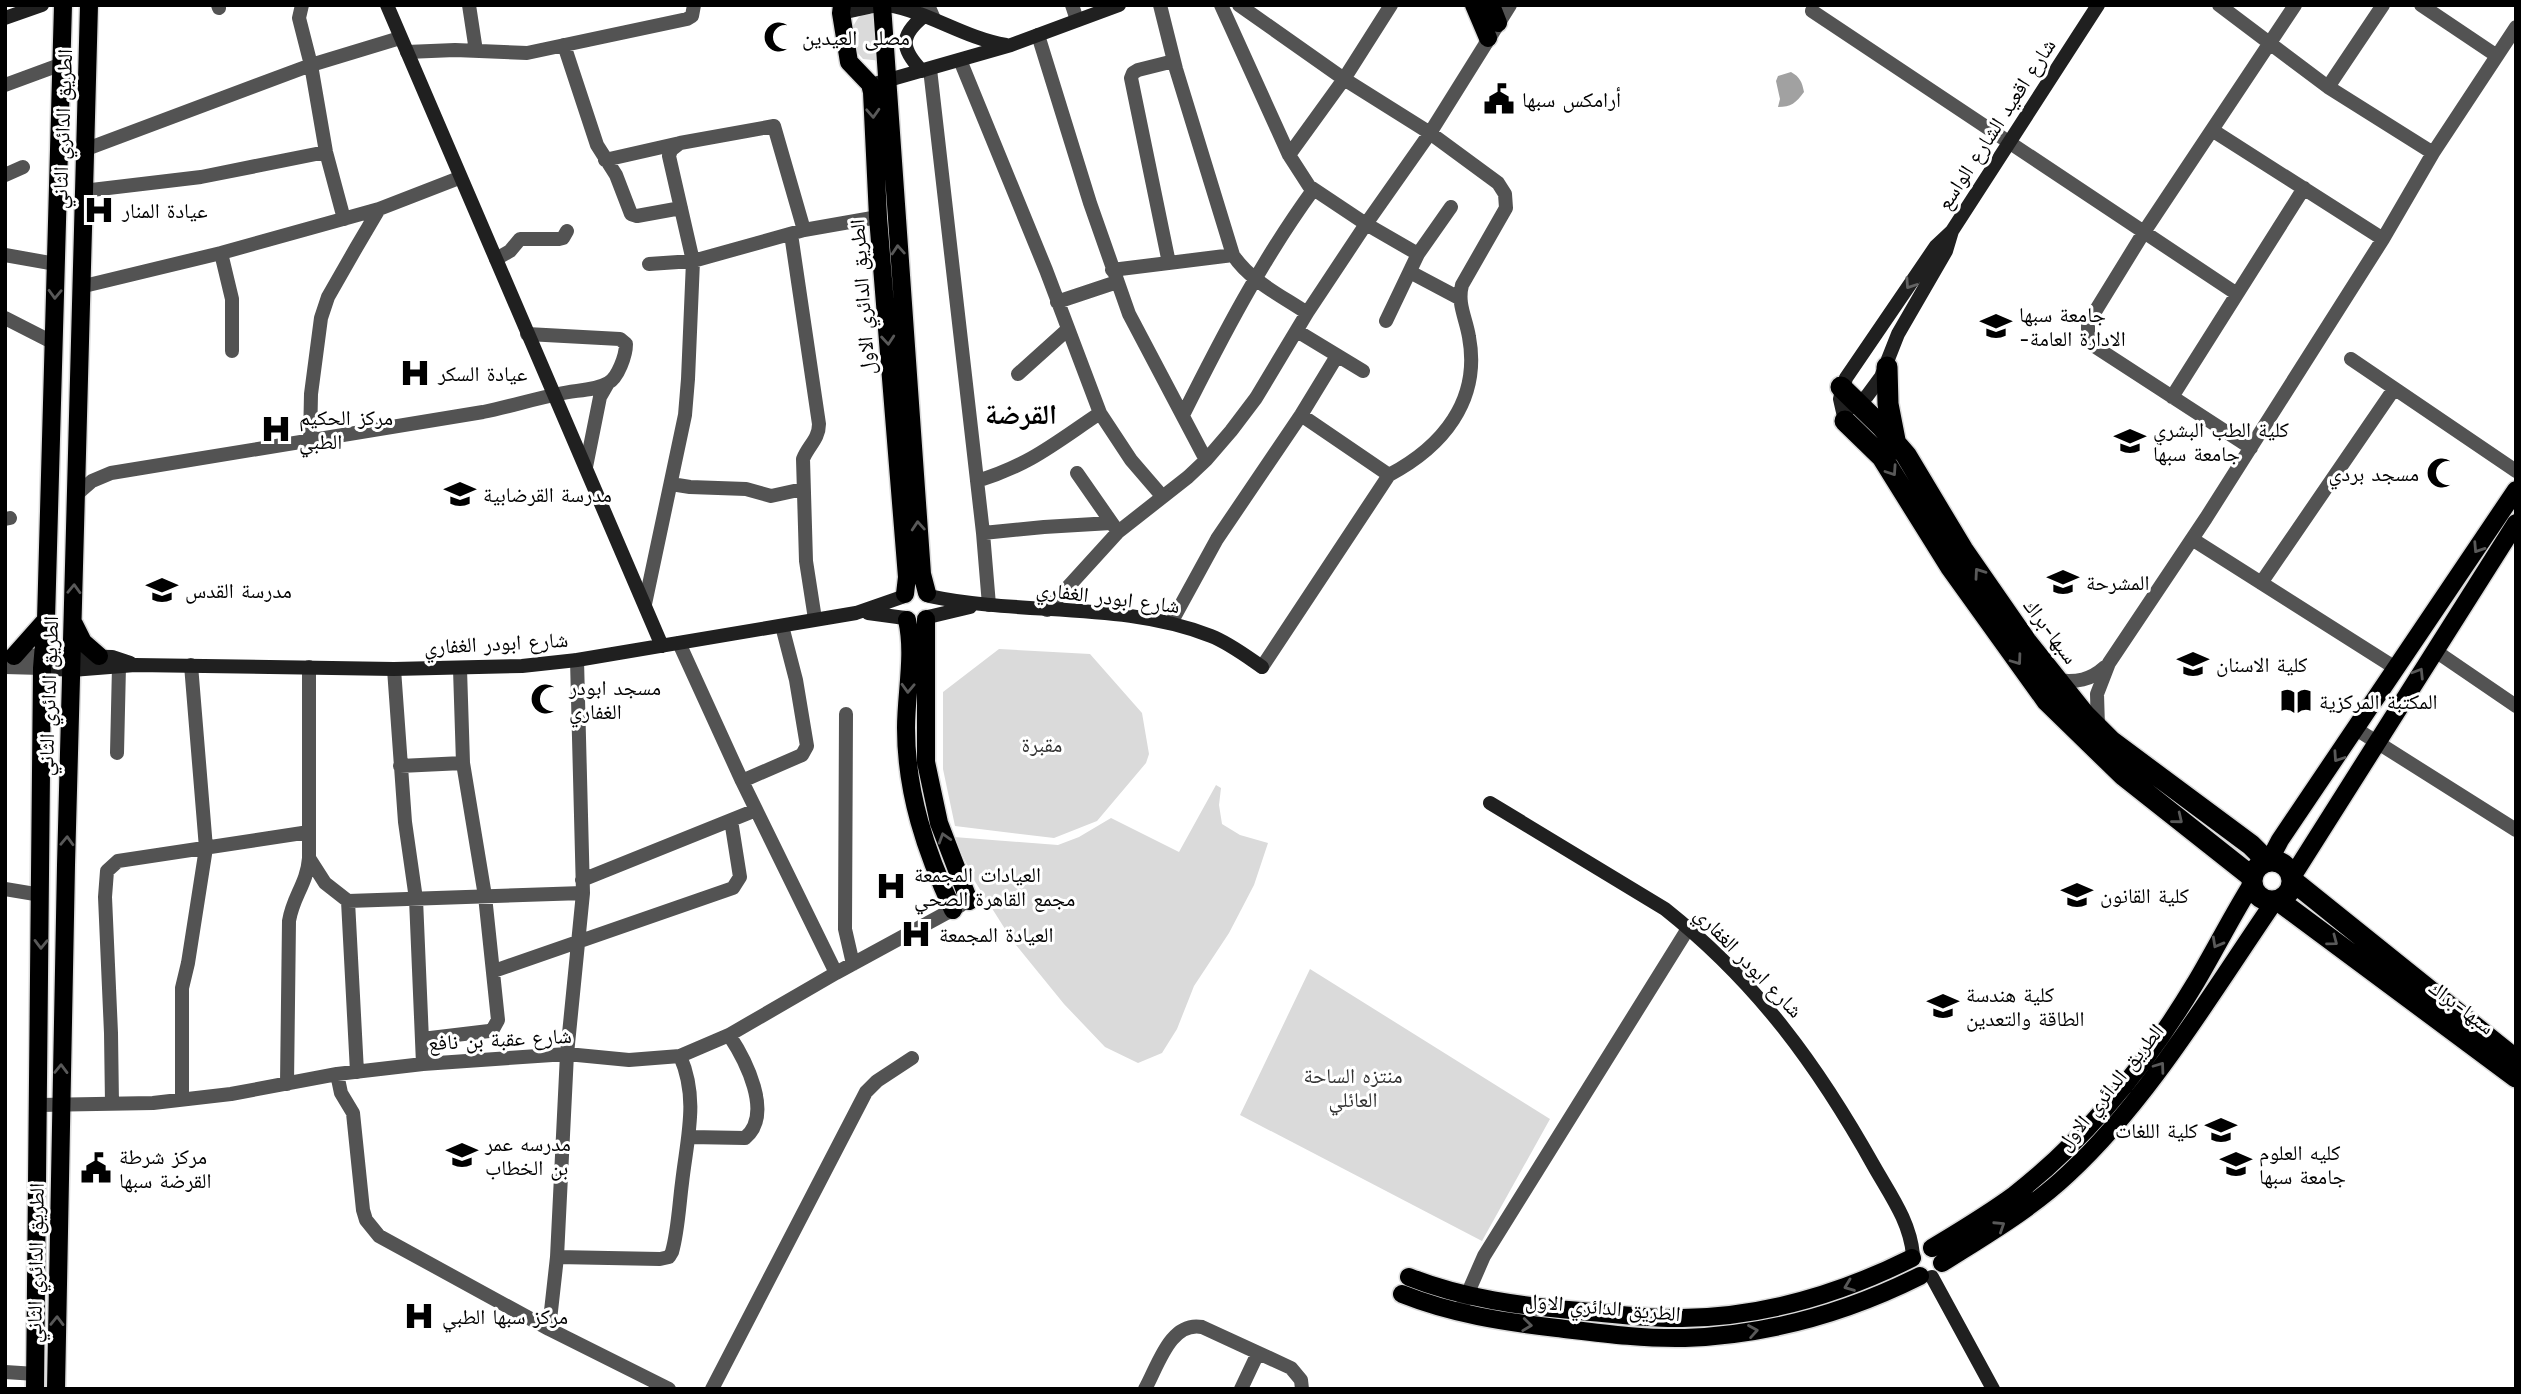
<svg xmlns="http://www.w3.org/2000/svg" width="2521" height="1394" viewBox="0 0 2521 1394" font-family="'Work Sans','Noto Naskh Arabic',sans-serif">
<rect width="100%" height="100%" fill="#fff"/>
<path fill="#dadada" d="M864,11L874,15L882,61L863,59C846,40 848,29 864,11Z
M999,649L1090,654L1142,713L1149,754L1146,763L1097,821L1054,838L955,826L943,769V692Z
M1216,785L1221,788L1219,805L1222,824L1240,835L1268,843L1254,885L1229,933L1194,986L1177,1029L1162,1053L1138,1063L1105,1047L1064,1004L1012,940L974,880L954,837L1058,845L1079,837L1111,818L1179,852Z
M1310,969L1550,1119L1482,1241L1240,1115Z"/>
<path fill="#a1a1a1" d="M1791,72C1800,77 1802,82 1804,92C1796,103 1791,107 1778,107L1780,99L1776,81L1778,76Z"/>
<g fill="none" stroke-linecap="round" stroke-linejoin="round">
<g stroke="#dbdbdb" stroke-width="21">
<path id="primary" d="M842,5L841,13L849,62L870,84L872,92L878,217L907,577L905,594
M882,5L922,574L927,593
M1474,5L1488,38
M1491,5L1498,23
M926,619V762L939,823L969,901
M907,620C915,654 906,693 906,728C906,793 926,852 953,910
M74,624L83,642L99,656
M14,656L46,620
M2269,861L2280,840L2516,490
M2292,877L2516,523
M1932,1248C1960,1231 1987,1215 2013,1196C2088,1138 2148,1062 2196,982C2215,950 2232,916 2252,884
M1942,1263C1986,1235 2031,1209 2068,1174C2149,1099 2212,992 2274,902
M1409,1277C1464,1299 1522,1306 1581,1311C1614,1314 1648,1319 1682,1318C1762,1317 1840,1294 1912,1258
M1402,1294C1452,1314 1504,1322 1557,1328C1599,1333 1642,1339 1685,1338C1767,1335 1846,1313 1920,1276
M35,1389L42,668L46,620L63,5
M56,1389L66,865L89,5"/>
</g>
<g stroke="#dbdbdb" stroke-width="24">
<path id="highway" d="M1887,367L1888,404L1895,440
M1841,387L1881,426L1906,455L1963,550L2026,641L2085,715L2111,741L2251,845L2267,861
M1845,421L1882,457L1950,566L2047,701L2123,775L2252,877
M2252 881a20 20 0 1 1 40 0a20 20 0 1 1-40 0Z
M2293,881L2516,1060
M2279,901L2516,1077"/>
</g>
<path stroke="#535353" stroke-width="14" d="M218,5L219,8
M302,5L299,18L311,65L326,152L344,219
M469,5L476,51
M928,5L934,19
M1072,5L1077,20
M1160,5L1176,69L1233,255C1250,281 1282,296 1307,313
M1221,5L1289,155L1309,186L1366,224L1418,254
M1239,5L1344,79L1430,133L1498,183L1505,194L1506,208L1462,285C1457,304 1466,318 1469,337C1481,401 1442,447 1389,475L1301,415
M2219,5L2328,87L2433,153
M2421,5L2497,56
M1812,11L2237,294
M1038,35L1090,203L1129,314L1206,460
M564,45L597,145L616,175L631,214L637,216L681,208
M407,52L455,50L527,53L687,19L692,16L694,5
M960,60L1046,270L1100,413L1131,460L1162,496
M930,69L983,533L989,605
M5,85L62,64
M2328,87L2383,5
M2212,130L2383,239
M84,150L311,65L400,38
M1289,155L1344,79L1391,5
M605,160L680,143L774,126L804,230
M5,175L23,167
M83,191L201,177L326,152
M791,234L819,424C819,439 808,446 803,459L806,561L815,619
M221,253L232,299V351
M5,255L56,264
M496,259L510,251L520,239H559L563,238L567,231
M1169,263L1131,78L1133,73L1138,70L1174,61
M649,264L693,261L804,230L878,217
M1112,270L1233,255
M1410,272L1459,298
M80,287L221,253L379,209
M1057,302L1117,282
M5,318L54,343
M1386,321L1418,254L1451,207
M1297,331L1363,371
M2351,359L2516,471
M1018,374L1067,330
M2172,397L2304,188
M1183,415C1222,337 1262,260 1313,190
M310,441L311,394L321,318L328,297L356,248L379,209L459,178
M2251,448L2094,346L2088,335V323L2144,232L2295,5
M586,467L600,397L608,383
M1077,473L1116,529
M977,481C1030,465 1055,443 1100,413
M671,484L690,487L746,489L771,496L803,489
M77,494L92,481L111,473L483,412C509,407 533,399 559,394C574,390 594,391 608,383C618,378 626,355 626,344L620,339L527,334
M5,519L10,518
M983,533L1044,527L1111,523
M2192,539L2397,669
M2261,583L2394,389
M645,604L685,415L688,379L693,261L669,156L671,150L680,143
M1047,610L1118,532L1188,477L1206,460L1231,431L1256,398L1307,313L1366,224L1430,133L1510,5
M1171,623L1217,539L1301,415L1337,356
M679,643L742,781L836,973
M2434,650L2516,706
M5,657L43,655
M5,667L42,668
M1262,667L1389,475
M394,669L405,822L416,899L423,1064
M2056,680C2076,683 2091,680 2105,667
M846,714L845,929L853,964
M2098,727L2097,694L2109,663L2206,518L2383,239L2433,153L2516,27
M2356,729L2516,830
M117,753L119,666
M400,766L463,763
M742,781L802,755L807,746L796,680L782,626
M309,858L325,883L348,901L357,1072
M582,880L756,810
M5,889L41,895
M348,901L583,893
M494,971L733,888L740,877L731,820
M422,1039L489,1031L493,1029L498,1020L485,896L463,763L460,669
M337,1074L341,1093L353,1113L363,1210L366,1220L379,1236L549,1329L669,1389
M287,1084L289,921C293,896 307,884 309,858V667
M182,1099V988L188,963L206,848L191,665
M112,1104L111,1033L105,897L107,871L118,861L309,832
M39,1105L153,1103L231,1094L337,1074L423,1064L567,1054L629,1060L680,1056L729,1035L836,973L961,905
M690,1137L745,1138C774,1114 745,1059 729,1035
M557,1257L660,1259L669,1257L672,1252C678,1231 679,1206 682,1183C687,1138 699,1099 680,1056
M1463,1304L1484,1256L1689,927
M549,1329L557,1257L567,1054L583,893L577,660
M5,1372L36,1374
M712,1389L866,1092L877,1081L912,1058
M1145,1389C1158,1366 1170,1321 1202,1327L1291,1368L1301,1380L1302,1389
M1241,1389L1258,1353"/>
<path stroke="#202020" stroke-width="14" d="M387,5L662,646
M888,5C929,12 964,38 1006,45
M841,13L878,5
M5,18L42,5
M922,71C901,49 899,36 924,16
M878,83L1011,45L1119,5
M1853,407L1867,396L1881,377L1898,334L1946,251L1952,231
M1845,421L1840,399L1846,378L1936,246L1952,231L2098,5
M929,596C1022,616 1122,601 1211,636C1229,643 1246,656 1262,667
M868,613L905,618
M928,617L970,607
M43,655L112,657L130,663
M42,668L72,670L135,665L394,669L522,666L577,660L856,613L902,597
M1490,803L1665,909C1758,983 1818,1066 1875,1168C1891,1196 1910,1222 1913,1255
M1932,1277L1993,1389"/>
<use href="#primary" stroke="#000" stroke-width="18"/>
<use href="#highway" stroke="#000" stroke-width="21"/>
</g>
<defs><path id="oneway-chevron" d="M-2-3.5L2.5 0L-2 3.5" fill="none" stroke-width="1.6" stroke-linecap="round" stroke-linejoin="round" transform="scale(1.75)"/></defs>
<g stroke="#595959">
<use href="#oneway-chevron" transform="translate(873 113) rotate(87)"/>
<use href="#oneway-chevron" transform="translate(898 250) rotate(-94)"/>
<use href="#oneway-chevron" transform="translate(55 294) rotate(92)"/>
<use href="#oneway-chevron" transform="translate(888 340) rotate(85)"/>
<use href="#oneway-chevron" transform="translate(1892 471) rotate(56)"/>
<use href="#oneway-chevron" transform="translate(918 526) rotate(-94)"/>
<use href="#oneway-chevron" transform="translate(2478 548) rotate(123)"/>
<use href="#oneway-chevron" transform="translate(1979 573) rotate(-125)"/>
<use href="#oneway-chevron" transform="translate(74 589) rotate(-88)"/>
<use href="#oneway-chevron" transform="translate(2017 660) rotate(54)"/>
<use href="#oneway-chevron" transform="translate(2419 673) rotate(-58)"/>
<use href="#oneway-chevron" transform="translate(908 688) rotate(92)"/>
<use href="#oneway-chevron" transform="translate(2338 757) rotate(124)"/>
<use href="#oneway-chevron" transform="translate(2178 819) rotate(39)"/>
<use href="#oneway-chevron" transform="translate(944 838) rotate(-107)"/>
<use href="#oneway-chevron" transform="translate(67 841) rotate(-88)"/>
<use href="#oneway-chevron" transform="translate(2333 941) rotate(37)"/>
<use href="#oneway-chevron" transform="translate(2217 943) rotate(119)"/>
<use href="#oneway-chevron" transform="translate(41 944) rotate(91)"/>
<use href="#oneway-chevron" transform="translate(2160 1067) rotate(-54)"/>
<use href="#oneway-chevron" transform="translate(61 1069) rotate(-89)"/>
<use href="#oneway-chevron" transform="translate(2000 1226) rotate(-33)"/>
<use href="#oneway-chevron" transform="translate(1849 1286) rotate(159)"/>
<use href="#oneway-chevron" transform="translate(57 1321) rotate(-89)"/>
<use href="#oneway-chevron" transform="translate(1527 1325) rotate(7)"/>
<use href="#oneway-chevron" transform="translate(1753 1331) rotate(-10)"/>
</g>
<use stroke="#636363" href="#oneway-chevron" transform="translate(1910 284) rotate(124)"/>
<defs>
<g id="mosque-bare" transform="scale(2.415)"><path d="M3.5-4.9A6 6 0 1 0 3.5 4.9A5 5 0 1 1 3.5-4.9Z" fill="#000" stroke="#fff" stroke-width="2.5" paint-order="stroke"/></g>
<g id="civic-bare" transform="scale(2.415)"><path d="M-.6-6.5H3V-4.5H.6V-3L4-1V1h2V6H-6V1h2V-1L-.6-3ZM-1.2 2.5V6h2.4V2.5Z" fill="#000" stroke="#fff" stroke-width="2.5" paint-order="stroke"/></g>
<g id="hospital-bare" transform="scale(2.415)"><path d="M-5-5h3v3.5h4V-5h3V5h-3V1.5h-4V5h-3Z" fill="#000" stroke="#fff" stroke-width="2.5" paint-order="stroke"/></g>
<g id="university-bare" transform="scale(2.415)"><path d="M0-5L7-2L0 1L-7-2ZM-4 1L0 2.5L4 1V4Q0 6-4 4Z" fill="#000" stroke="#fff" stroke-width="2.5" paint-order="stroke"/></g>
<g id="school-bare" transform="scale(2.415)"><path d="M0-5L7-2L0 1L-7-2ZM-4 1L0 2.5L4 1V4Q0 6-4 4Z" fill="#000" stroke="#fff" stroke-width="2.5" paint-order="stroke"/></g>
<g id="library-bare" transform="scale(2.415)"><path d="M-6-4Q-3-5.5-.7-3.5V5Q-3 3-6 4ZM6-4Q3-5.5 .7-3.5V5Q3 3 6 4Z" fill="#000" stroke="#fff" stroke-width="2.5" paint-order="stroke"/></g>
</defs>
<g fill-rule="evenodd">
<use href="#mosque-bare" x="779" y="37"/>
<use href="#civic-bare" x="1499" y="99"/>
<use href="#hospital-bare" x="99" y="210"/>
<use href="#university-bare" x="1996" y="326"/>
<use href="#hospital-bare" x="415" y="373"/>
<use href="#hospital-bare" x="276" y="429"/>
<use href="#university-bare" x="2130" y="441"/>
<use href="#mosque-bare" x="2442" y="473"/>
<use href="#school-bare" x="460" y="494"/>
<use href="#university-bare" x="2063" y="582"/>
<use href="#school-bare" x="162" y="590"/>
<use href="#university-bare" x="2193" y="664"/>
<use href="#mosque-bare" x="546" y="699"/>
<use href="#library-bare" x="2296" y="701"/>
<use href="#hospital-bare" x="891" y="886"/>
<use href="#university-bare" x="2077" y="895"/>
<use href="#hospital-bare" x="916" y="934"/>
<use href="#university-bare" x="1943" y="1006"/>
<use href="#university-bare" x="2221" y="1130"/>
<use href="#school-bare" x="462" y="1155"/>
<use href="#university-bare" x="2236" y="1164"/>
<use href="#civic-bare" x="96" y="1168"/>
<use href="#hospital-bare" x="419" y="1316"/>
</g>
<g text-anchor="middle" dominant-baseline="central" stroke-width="6" stroke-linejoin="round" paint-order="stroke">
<g font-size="21" fill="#000" stroke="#fff" text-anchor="start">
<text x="802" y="37">مصلى العيدين</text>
<text x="1522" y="99">أرامكس سبها</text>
<text x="122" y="210">عيادة المنار</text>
<text x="2019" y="314">جامعة سبها<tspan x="2019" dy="24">-الادارة العامة</tspan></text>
<text x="438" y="373">عيادة السكر</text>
<text x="299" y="417">مركز الحكيم<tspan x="299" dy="24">الطبي</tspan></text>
<text x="2153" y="429">كلية الطب البشري<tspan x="2153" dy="24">جامعة سبها</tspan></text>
<text x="2419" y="473" text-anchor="end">مسجد بردي</text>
<text x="483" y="494">مدرسة القرضابية</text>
<text x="2086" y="582">المشرحة</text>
<text x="185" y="590">مدرسة القدس</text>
<text x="2216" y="664">كلية الاسنان</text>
<text x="569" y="687">مسجد ابودر<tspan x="569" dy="24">الغفاري</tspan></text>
<text x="2319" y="701">المكتبة المركزية</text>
<text x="914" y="874">العيادات المجمعة<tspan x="914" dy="24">مجمع القاهرة الصحي</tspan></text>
<text x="2100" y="895">كلية القانون</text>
<text x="939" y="934">العيادة المجمعة</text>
<text x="1966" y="994">كلية هندسة<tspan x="1966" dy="24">الطاقة والتعدين</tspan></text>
<text x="2198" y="1130" text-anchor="end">كلية اللغات</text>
<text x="485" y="1143">مدرسه عمر<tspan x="485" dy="24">بن الخطاب</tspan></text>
<text x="2259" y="1152">كليه العلوم<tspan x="2259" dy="24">جامعة سبها</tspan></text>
<text x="119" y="1156">مركز شرطة<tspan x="119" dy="24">القرضة سبها</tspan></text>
<text x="442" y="1316">مركز سبها الطبي</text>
</g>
<g font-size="21" fill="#000" stroke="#fff">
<text transform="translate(1996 124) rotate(-57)">شارع اقعيد الشارع الواسع</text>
<text transform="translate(62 129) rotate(-88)">الطريق الدائري الثاني</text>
<text transform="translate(862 297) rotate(-94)">الطريق الدائري الاول</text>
<text transform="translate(1108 597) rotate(7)">شارع ابودر الغفاري</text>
<text transform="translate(2051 631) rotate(53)">سبها-براك</text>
<text transform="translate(496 643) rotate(-3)">شارع ابودر الغفاري</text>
<text transform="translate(48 696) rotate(-88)">الطريق الدائري الثاني</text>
<text transform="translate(1749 962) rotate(46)">شارع ابودر الغفاري</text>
<text transform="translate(2462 1007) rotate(37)">سبها-براك</text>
<text transform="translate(500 1039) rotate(-3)">شارع عقبة بن نافع</text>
<text transform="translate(2110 1087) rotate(-51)">الطريق الدائري الاول</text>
<text transform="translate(35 1263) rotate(-89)">الطريق الدائري الثاني</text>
<text transform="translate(1603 1307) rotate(5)">الطريق الدائري الاول</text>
</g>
<g font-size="21" fill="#313131" stroke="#fff">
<text x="1042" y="744">مقبرة</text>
<text x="1353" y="1075">منتزه الساحة<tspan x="1353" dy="24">العائلي</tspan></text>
</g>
<g font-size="28" font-weight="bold" fill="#000" stroke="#fff">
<text x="1021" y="414">القرضة</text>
</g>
</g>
<rect width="2521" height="1394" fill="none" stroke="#000000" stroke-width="14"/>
</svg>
